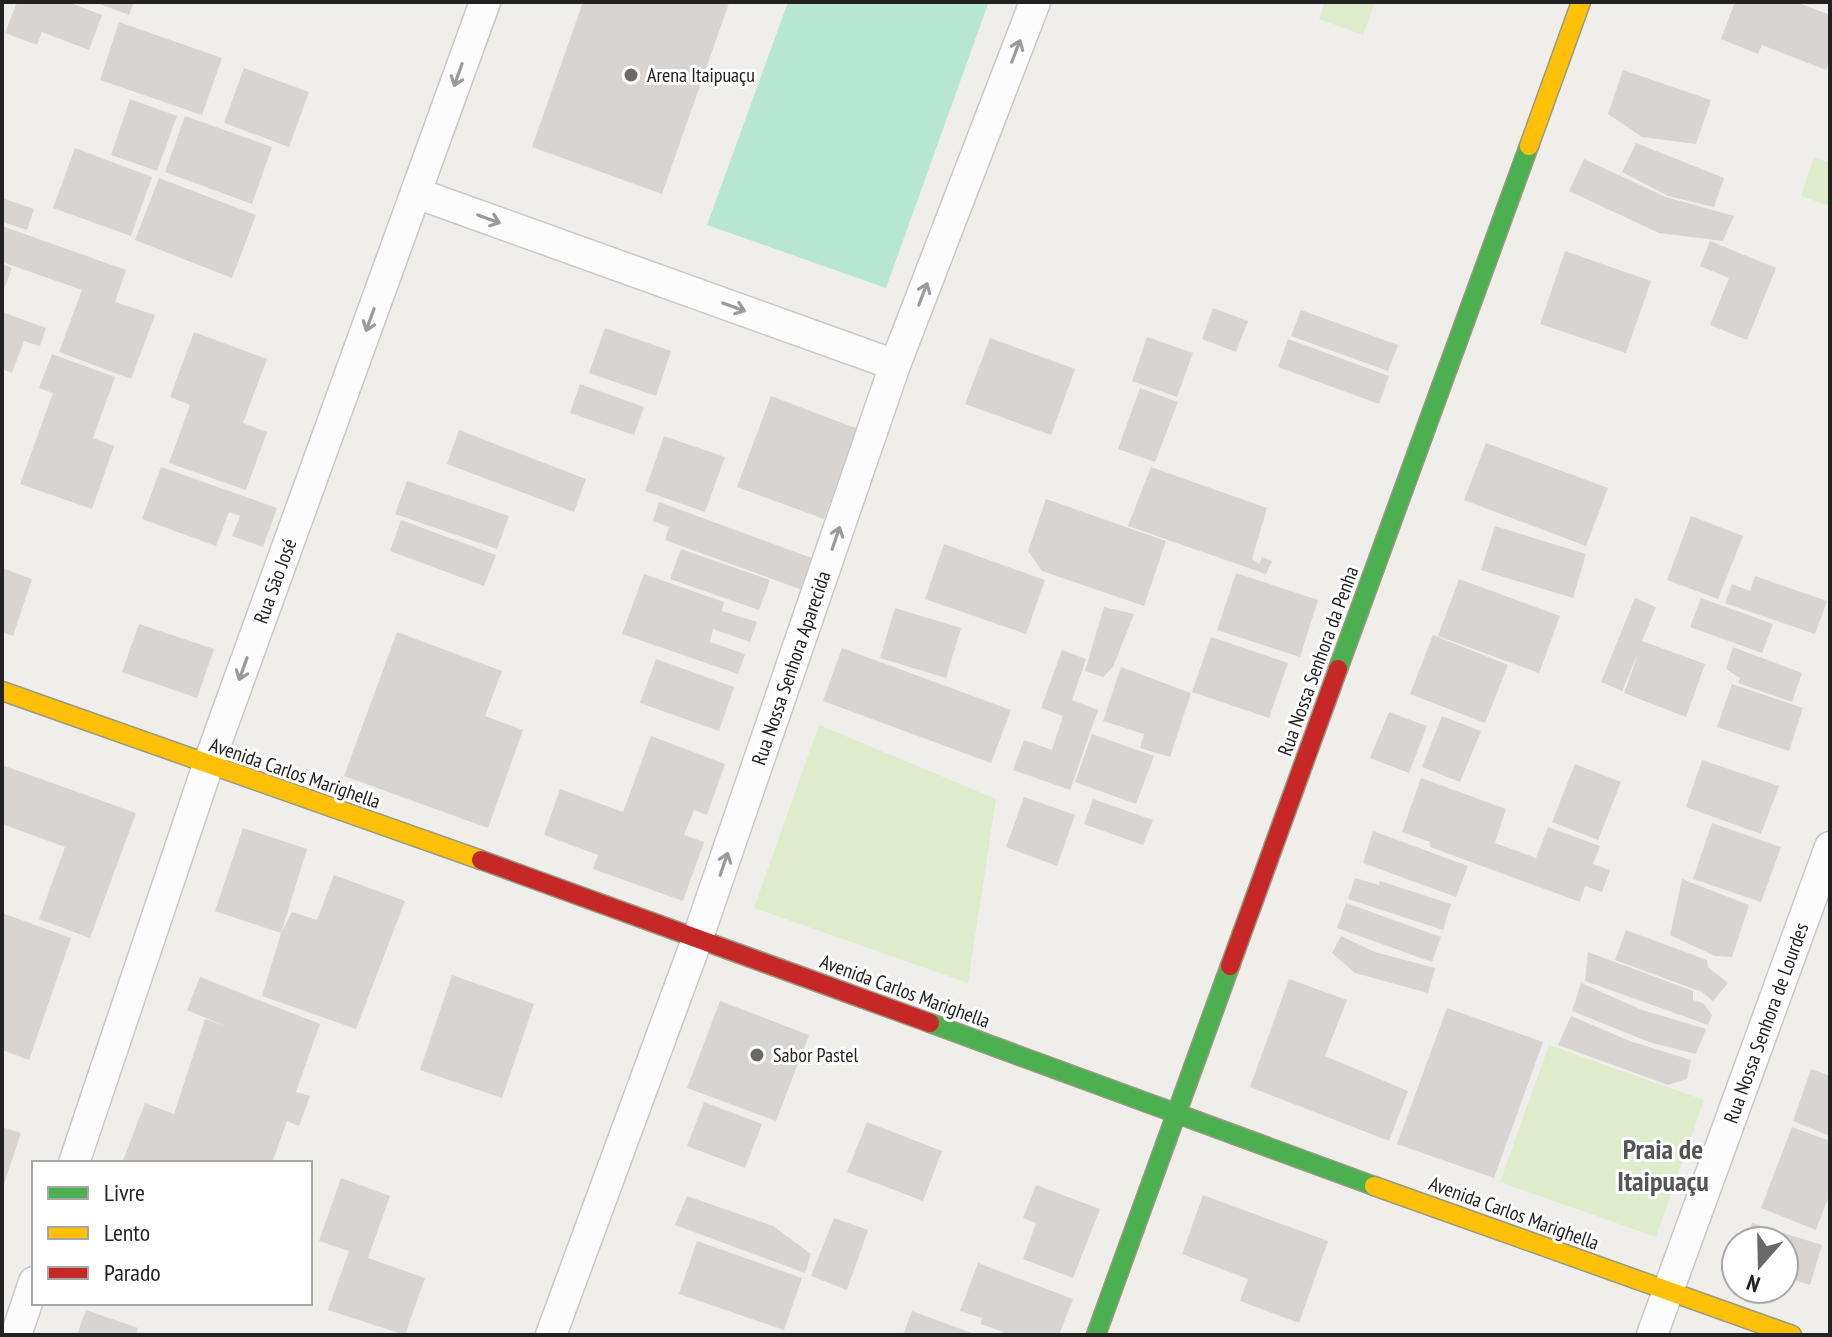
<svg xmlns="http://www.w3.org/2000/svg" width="1832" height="1337" viewBox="0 0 1832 1337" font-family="'PT Sans Narrow',sans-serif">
<rect width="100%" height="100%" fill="#f0eeeb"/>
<path fill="#ddeccb" d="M1325,2H1375L1363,35L1319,19Z
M1814,157L1830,163V206L1801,196Z
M819,725L996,799L968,983L754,908Z
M1549,1045L1704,1100L1656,1237L1500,1182Z"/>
<path fill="#b7e6d2" d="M788,2H982L988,4L886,288L707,225Z"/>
<path fill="#d7d4d2" d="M17,2H68L102,15L89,50L42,32L37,45L5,33Z
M94,2H134L129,15Z
M583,2L729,3L662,194L532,147Z
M1735,2H1796L1830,15V58L1826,70L1762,45L1758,54L1721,39Z
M119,22L222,58L202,115L100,80Z
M244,68L309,92L289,147L224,123Z
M1623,70L1711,100L1696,144L1642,137L1608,114Z
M130,99L177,116L157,171L111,155Z
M185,116L272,147L252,204L165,172Z
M1636,143L1724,178L1714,207L1668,196L1622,172Z
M75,148L152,177L131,236L53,208Z
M1584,159L1666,197L1734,216L1723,241L1659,233L1569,191Z
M159,178L256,215L232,278L135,240Z
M2,198L34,209L27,230L2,222Z
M2,226L126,270L115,302L155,315L131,379L59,352L82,290L2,262Z
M1710,241L1776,268L1747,340L1710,325L1729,278L1700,266Z
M1565,251L1651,281L1626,353L1540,324Z
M2,264L12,268L2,295Z
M1213,308L1248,321L1236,352L1202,339Z
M1301,310L1398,345L1388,371L1291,336Z
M2,312L46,328L40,346L24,341L12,373L2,369Z
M605,328L671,351L656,396L589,373Z
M194,332L267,359L243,423L267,432L246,490L169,463L190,405L170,397Z
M1147,337L1193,353L1177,397L1132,381Z
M990,338L1075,369L1051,435L965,404Z
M1288,339L1389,376L1379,404L1278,367Z
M52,354L115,377L93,438L114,446L92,509L20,484L53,393L39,388Z
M580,384L644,407L634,435L570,413Z
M1140,388L1178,402L1155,462L1118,449Z
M771,396L858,429L824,519L737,487Z
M459,430L586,479L574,512L447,464Z
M664,436L725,457L705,512L645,491Z
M1486,443L1608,488L1586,546L1464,500Z
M161,467L277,508L263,547L232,536L240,516L229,512L216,546L142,519Z
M1151,467L1267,508L1252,559L1259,564L1262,557L1272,561L1266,574L1128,526Z
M407,481L509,516L497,549L395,514Z
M1046,499L1166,541L1144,606L1042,571L1028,551Z
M659,502L817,560L805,591L665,540L669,527L653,521Z
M1691,516L1743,536L1718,599L1667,580Z
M401,520L496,555L484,586L390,551Z
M1495,526L1586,554L1573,598L1481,570Z
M944,544L1045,580L1026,634L925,599Z
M681,549L770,580L759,610L670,579Z
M2,568L32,579L13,636L2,632Z
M1236,573L1318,600L1300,657L1217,630Z
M644,574L724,602L722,611L757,622L750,642L713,629L710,642L745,654L738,674L622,634Z
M1755,576L1827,601L1815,634L1725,603L1732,584L1750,591Z
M1459,579L1560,616L1539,673L1438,636Z
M1635,598L1656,607L1642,641L1705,664L1686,717L1624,693L1639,651L1622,691L1601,682Z
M1701,598L1773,624L1762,653L1690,627Z
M1104,607L1134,614L1113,667L1103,677L1085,671Z
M895,608L961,628L946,678L880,658Z
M139,624L214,649L197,698L122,672Z
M397,632L502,671L485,716L523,730L488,828L344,776Z
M1433,635L1508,665L1485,723L1410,694Z
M1211,637L1288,663L1269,718L1192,692Z
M1733,647L1802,673L1792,702L1738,683L1740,678L1726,669Z
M842,648L1011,710L991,763L823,701Z
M1062,650L1086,659L1072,700L1098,710L1070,790L1013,770L1024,740L1052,750L1063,716L1041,708Z
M656,659L734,687L719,731L640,703Z
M1121,667L1191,693L1170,757L1140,748L1144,734L1103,721Z
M1732,684L1803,708L1789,751L1717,727Z
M1389,712L1427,726L1409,773L1370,758Z
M1442,716L1481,731L1460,782L1422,767Z
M1092,734L1154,756L1136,804L1075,782Z
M651,736L725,764L707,815L694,810L684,835L704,842L683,901L593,869L598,855L544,835L560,789L623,812Z
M1702,760L1779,786L1761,834L1686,807Z
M1575,764L1621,782L1598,840L1552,822Z
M2,765L136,813L90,938L39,919L65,847L2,824Z
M1421,778L1506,809L1495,843L1536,858L1548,827L1600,846L1593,864L1610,870L1602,892L1585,886L1580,902L1430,847V842L1402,832Z
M1024,797L1075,815L1057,866L1006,847Z
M1093,799L1153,820L1143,845L1084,824Z
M1712,823L1781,847L1761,902L1693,879Z
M243,828L307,849L281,933L292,912L317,920L334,875L405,901L356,1029L262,996L281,933L215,911Z
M1373,831L1468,866L1456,897L1363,863Z
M1355,878L1379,885L1380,881L1451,904L1443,930L1348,899Z
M1682,879L1749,905L1732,957L1715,956L1670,935Z
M1346,903L1441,937L1432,962L1337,928Z
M2,913L71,938L29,1060L2,1050Z
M1626,930L1707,960L1708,967L1728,983L1713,1001L1702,992L1615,960Z
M1341,936L1375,952L1435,968L1428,993L1355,973L1332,953Z
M1588,952L1693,991V1000L1703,1003L1712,1015L1708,1025L1585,981Z
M452,975L534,1004L502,1098L420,1070Z
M200,977L320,1024L296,1092L310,1096L299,1126L287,1121L272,1163H122L145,1103L174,1114L205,1019L227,1027L187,1010Z
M1289,979L1347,1000L1325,1056L1408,1091L1389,1141L1250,1087Z
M1581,983L1642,1010L1706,1029L1696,1054L1649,1042L1572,1011Z
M720,1001L809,1035L776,1121L687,1088Z
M1447,1008L1543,1042L1494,1178L1397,1144Z
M1571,1016L1630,1041L1691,1060L1687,1079L1668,1085L1558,1045Z
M1811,1069L1830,1076V1136L1793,1121Z
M704,1102L762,1124L745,1168L687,1146Z
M867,1122L942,1151L923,1201L847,1172Z
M2,1127L21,1133L3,1187H2Z
M1792,1127L1830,1141V1193L1816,1230L1761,1208Z
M341,1178L390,1196L368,1258L425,1278L405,1335L328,1310L349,1251L319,1241Z
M1036,1185L1100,1209L1073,1278L1023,1259L1036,1223L1023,1218Z
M1203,1195L1328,1241L1299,1323L1240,1301L1248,1279L1182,1254Z
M687,1196L773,1226L811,1254L805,1273L675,1225Z
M834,1218L868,1230L847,1290L811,1276Z
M1752,1223L1822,1245L1810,1285L1784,1277V1241H1747Z
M697,1241L802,1278L784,1330L679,1294Z
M978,1263L1073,1299L1059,1335H1002L1003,1332L981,1324L982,1318L960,1311Z
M86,1310L138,1328L136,1335H77Z
M912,1311L977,1335H903Z"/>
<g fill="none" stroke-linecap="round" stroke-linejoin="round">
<g stroke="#c9c8c7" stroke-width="33">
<path id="street" d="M416,193L895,365
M74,1163L208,765L485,2
M16,1335L34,1282
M551,1335L698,937L895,365L1035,2
M1652,1335L1830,847"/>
</g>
<g stroke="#999a82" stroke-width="21">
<path id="fast" d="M1338,669L1529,146
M930,1023L1374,1186
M1096,1335L1230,966"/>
</g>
<g stroke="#999a82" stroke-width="21">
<path id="slow" d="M1529,146L1581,2
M2,691L481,860
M1374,1186L1792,1335"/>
</g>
<g stroke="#999a82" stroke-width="21">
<path id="jam" d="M481,860L930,1023
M1230,966L1338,669"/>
</g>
<use href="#street" stroke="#fdfcfc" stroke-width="30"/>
<use href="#fast" stroke="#4caf50" stroke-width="18"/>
<use href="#slow" stroke="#ffc107" stroke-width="18"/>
<use href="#jam" stroke="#c62828" stroke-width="18"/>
</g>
<defs><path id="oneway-shaft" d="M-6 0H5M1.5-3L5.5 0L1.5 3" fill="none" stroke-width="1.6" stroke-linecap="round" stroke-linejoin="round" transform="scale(2)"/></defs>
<g stroke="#9a9a9a">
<use href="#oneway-shaft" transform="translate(1016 51) rotate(-69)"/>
<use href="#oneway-shaft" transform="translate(458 75) rotate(110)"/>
<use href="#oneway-shaft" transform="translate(489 219) rotate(20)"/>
<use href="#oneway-shaft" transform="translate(923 294) rotate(-69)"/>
<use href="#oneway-shaft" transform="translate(734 307) rotate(20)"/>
<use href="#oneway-shaft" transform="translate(370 320) rotate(110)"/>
<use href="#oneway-shaft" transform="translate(836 538) rotate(-71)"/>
<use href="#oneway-shaft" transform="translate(243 669) rotate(110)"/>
<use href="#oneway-shaft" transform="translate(724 864) rotate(-71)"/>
</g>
<g fill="#6a6968" stroke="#fff" stroke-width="3">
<circle cx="631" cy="75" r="8"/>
<circle cx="757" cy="1055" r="8"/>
</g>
<g text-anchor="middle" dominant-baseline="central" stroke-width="6" stroke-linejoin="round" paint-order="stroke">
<g font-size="20" fill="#222" stroke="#fff" text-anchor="start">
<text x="647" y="75">Arena Itaipuaçu</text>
<text x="773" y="1055">Sabor Pastel</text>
</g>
<g font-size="20" fill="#222" stroke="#fff">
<text transform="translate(275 581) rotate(-70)">Rua São José</text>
<text transform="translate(1318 661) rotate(-70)">Rua Nossa Senhora da Penha</text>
<text transform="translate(791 668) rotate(-71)">Rua Nossa Senhora Aparecida</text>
<text transform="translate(295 773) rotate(19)">Avenida Carlos Marighella</text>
<text transform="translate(905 991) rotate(20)">Avenida Carlos Marighella</text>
<text transform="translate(1766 1023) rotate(-70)">Rua Nossa Senhora de Lourdes</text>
<text transform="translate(1514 1213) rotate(20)">Avenida Carlos Marighella</text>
</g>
<g font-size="28" font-weight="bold" fill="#555" stroke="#fff">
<text x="1663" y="1148">Praia de<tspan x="1663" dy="32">Itaipuaçu</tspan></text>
</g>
</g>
<rect width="1832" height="1337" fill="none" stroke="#222222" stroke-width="8"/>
<rect x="32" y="1161" width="280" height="144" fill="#ffffff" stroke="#a7a7a7" stroke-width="2"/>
<rect x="48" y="1187" width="40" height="12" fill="#4caf50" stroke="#a7a7a7" stroke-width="2"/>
<text x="104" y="1201" font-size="24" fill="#222222">Livre</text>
<rect x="48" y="1227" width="40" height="12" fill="#ffc107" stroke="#a7a7a7" stroke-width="2"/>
<text x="104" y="1241" font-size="24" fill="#222222">Lento</text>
<rect x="48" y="1267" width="40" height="12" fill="#c62828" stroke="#a7a7a7" stroke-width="2"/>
<text x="104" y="1281" font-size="24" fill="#222222">Parado</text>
<g transform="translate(1760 1265) rotate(200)"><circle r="38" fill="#ffffff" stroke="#a7a7a7" stroke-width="2"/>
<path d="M0-6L14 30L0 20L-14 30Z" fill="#6a6968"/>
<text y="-12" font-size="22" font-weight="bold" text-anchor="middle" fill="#222222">N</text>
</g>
</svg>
